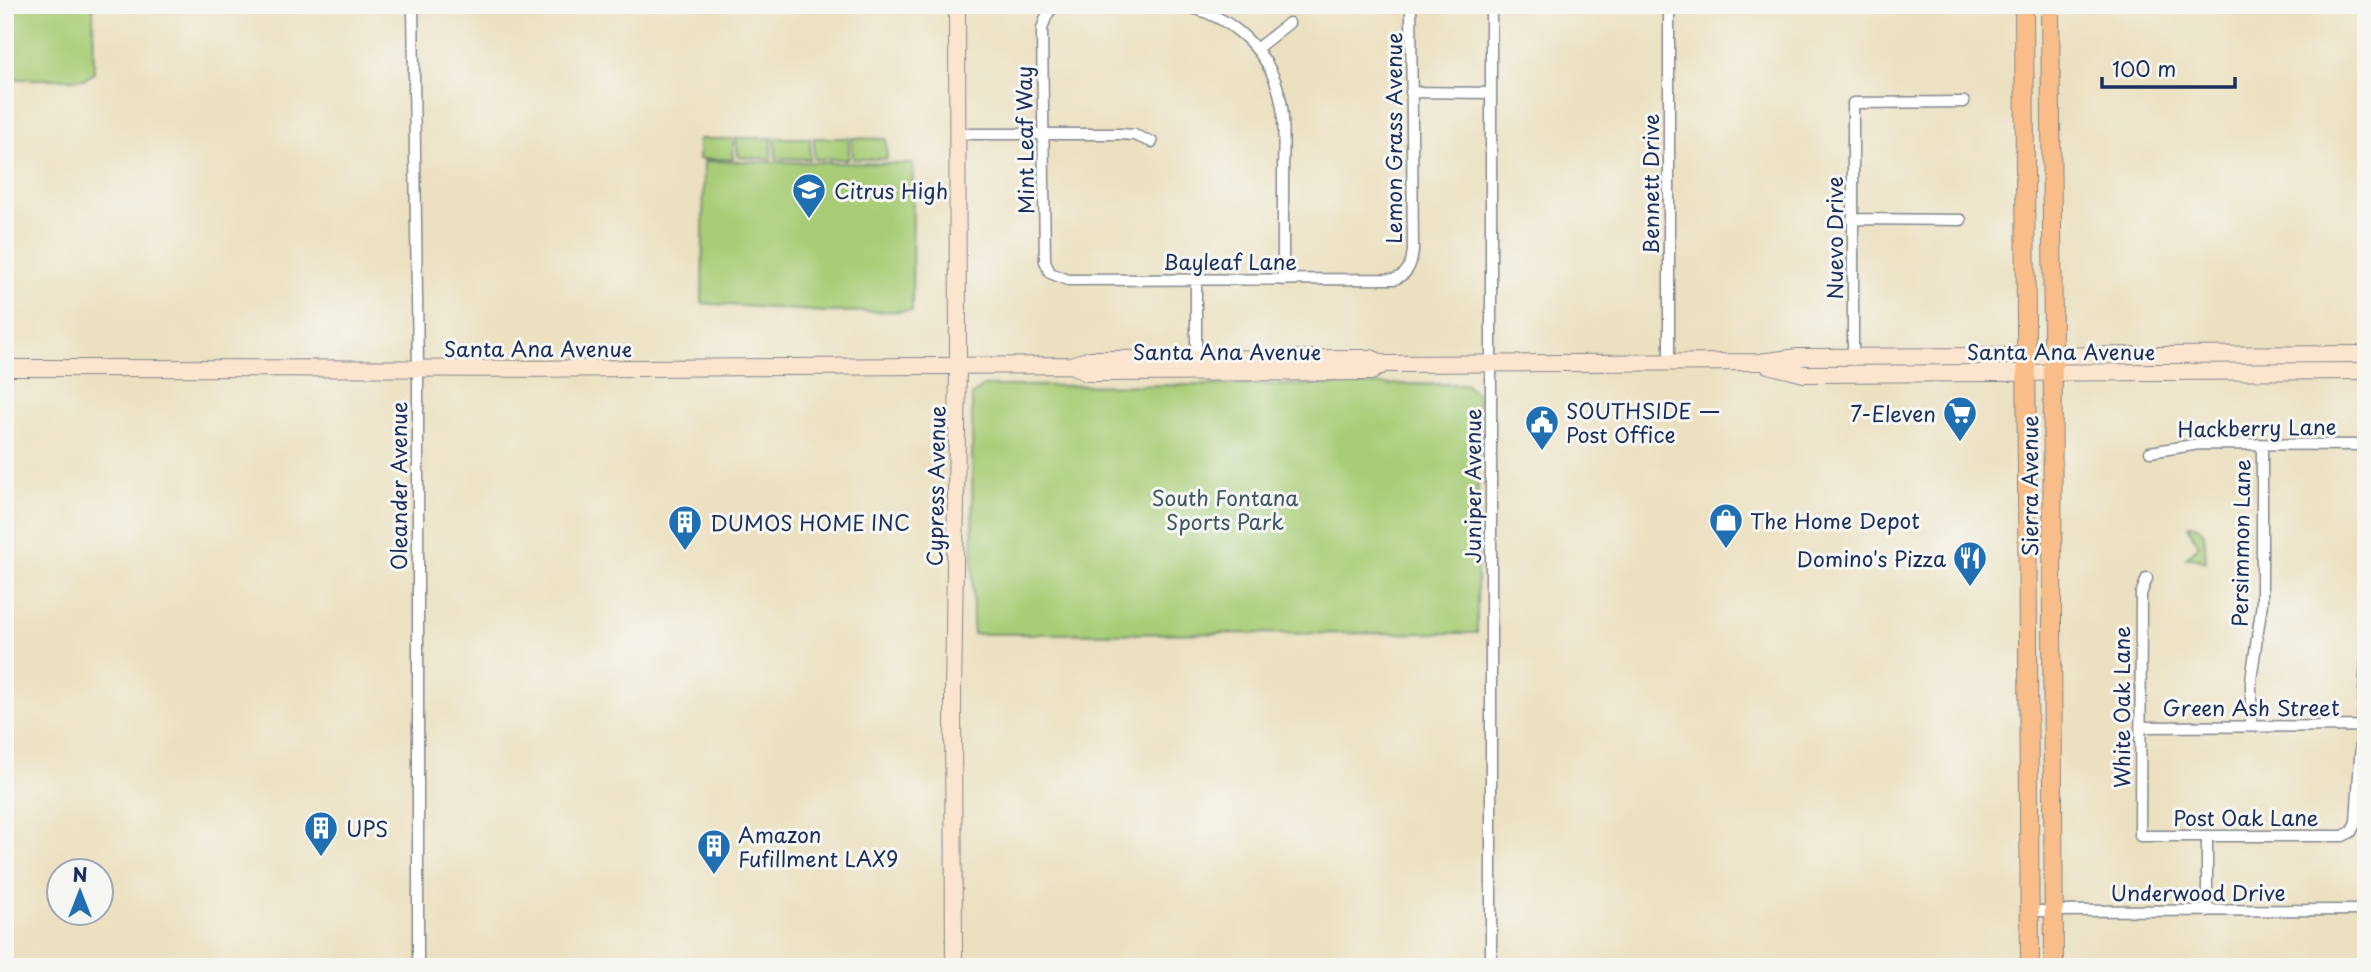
<svg xmlns="http://www.w3.org/2000/svg" width="2371" height="972" viewBox="0 0 2371 972" font-family="'Playpen Sans',sans-serif">
<rect width="100%" height="100%" fill="#f6f6f2"/>
<filter id="ink" filterUnits="userSpaceOnUse"><feTurbulence type="fractalNoise" baseFrequency=".0143" numOctaves="2"/><feDisplacementMap in="SourceGraphic" scale="14" xChannelSelector="R" yChannelSelector="G"/><feConvolveMatrix kernelMatrix="1 2 1 2 8 2 1 2 1" color-interpolation-filters="sRGB"/></filter>
<filter id="wash" filterUnits="userSpaceOnUse"><feTurbulence type="fractalNoise" baseFrequency=".00686" numOctaves="4" result="noise"/><feDisplacementMap in="SourceGraphic" scale="28" xChannelSelector="R" yChannelSelector="G"/><feGaussianBlur stdDeviation="1.57" result="paint"/><feColorMatrix in="noise" values="0 0 0 0 0 0 0 0 0 0 0 0 0 0 0 0 0 1.4 0 .05"/><feComposite in="paint" operator="in"/></filter>
<g filter="url(#wash)">
<rect width="100%" height="100%" fill="#ebe0bf"/>
<path fill="#a9cd77" stroke="#627e6a" stroke-width="2" d="M5,5H93L94,73L85,79H5Z
M736,138H772L771,159L738,157Z
M775,138H810V159L776,158Z
M814,138H849V159H814Z
M852,138L886,139L887,159H853Z
M699,139H733V159H699Z
M704,161L913,164L912,311L824,312L702,303Z
M1465,384L1478,395L1477,633L973,634L972,396L983,386Z
M2190,525L2197,526L2204,531L2206,562L2198,559L2186,558L2198,545L2188,526Z"/>
</g>
<g filter="url(#ink)">
<g fill="none" stroke-linecap="round" stroke-linejoin="round">
<g stroke="#83888e" stroke-width="13">
<path id="street" d="M413,5L418,370V967
M1058,5C1047,10 1045,19 1042,30L1045,261L1050,273L1068,280L1395,279C1408,274 1411,265 1413,251L1411,5
M1178,5C1231,13 1274,53 1282,107C1285,130 1283,154 1283,177C1283,212 1283,246 1283,280
M1491,5V967
M1669,5V362
M1256,49L1289,23
M1411,92L1491,93
M956,134H1120L1134,135L1152,142
M1852,219L1961,220
M1196,359V280
M1853,360V103L1964,102
M2150,452L2199,444L2366,445
M2147,578L2141,594L2140,836H2343L2351,832L2356,822L2366,661
M2251,726V680L2262,603V445
M2140,727L2361,726
M2207,836V911
M2030,911L2366,910"/>
</g>
<g stroke="#83888e" stroke-width="18">
<path id="secondary" d="M1071,365L1087,373L1371,372L1384,364
M1768,365L1804,374L2366,371
M5,368C360,370 716,369 1071,365L1090,359L1371,358L1384,364L1759,362L1798,357L2366,354
M954,967L953,695L958,366L957,5"/>
</g>
<g stroke="#83888e" stroke-width="20">
<path id="primary" d="M2024,5L2030,967
M2050,5L2053,337L2052,621L2054,967"/>
</g>
<use href="#street" stroke="#fff" stroke-width="10"/>
<use href="#secondary" stroke="#fce5cf" stroke-width="16"/>
<use href="#primary" stroke="#f8bd88" stroke-width="18"/>
</g>
</g>
<defs>
<g id="school-pin" transform="scale(1.75)"><path d="M0 17L-7.5 6A9.5 9.5 0 1 1 7.5 6Z" fill="#1f6fb2" stroke="#f6f6f2"/><path d="M0-5L7-2L0 1L-7-2ZM-4 1L0 2.5L4 1V4Q0 6-4 4Z" fill="#fff"/></g>
<g id="supermarket-pin" transform="scale(1.75)"><path d="M0 17L-7.5 6A9.5 9.5 0 1 1 7.5 6Z" fill="#1f6fb2" stroke="#f6f6f2"/><path d="M-6-5.5h2.5l.6 2H6L4.5 2H-2.5L-4.4-4H-6ZM-1.5 3.2a1.3 1.3 0 1 0 .1 0ZM3 3.2a1.3 1.3 0 1 0 .1 0Z" fill="#fff"/></g>
<g id="civic-pin" transform="scale(1.75)"><path d="M0 17L-7.5 6A9.5 9.5 0 1 1 7.5 6Z" fill="#1f6fb2" stroke="#f6f6f2"/><path d="M-.6-6.5H3V-4.5H.6V-3L4-1V1h2V6H-6V1h2V-1L-.6-3ZM-1.2 2.5V6h2.4V2.5Z" fill="#fff"/></g>
<g id="shop-pin" transform="scale(1.75)"><path d="M0 17L-7.5 6A9.5 9.5 0 1 1 7.5 6Z" fill="#1f6fb2" stroke="#f6f6f2"/><path d="M-5-2.5h2.3a2.7 3.5 0 0 1 5.4 0H5L5.5 6h-11ZM-1.5-2.5h3a1.5 2.3 0 0 0-3 0Z" fill="#fff"/></g>
<g id="building-pin" transform="scale(1.75)"><path d="M0 17L-7.5 6A9.5 9.5 0 1 1 7.5 6Z" fill="#1f6fb2" stroke="#f6f6f2"/><path d="M-4-6H4V6H1V3H-1V6H-4ZM-2.5-4.3h1.7v1.8h-1.7ZM.8-4.3h1.7v1.8H.8ZM-2.5-1h1.7V.8h-1.7ZM.8-1h1.7V.8H.8Z" fill="#fff"/></g>
<g id="restaurant-pin" transform="scale(1.75)"><path d="M0 17L-7.5 6A9.5 9.5 0 1 1 7.5 6Z" fill="#1f6fb2" stroke="#f6f6f2"/><path d="M-5-6h1v4h1v-4h1v4h1v-4h1v5L-1.5 .5V6h-2V.5L-5-1ZM5-6V6H3V1.5H1.5Q1.5-4 5-6Z" fill="#fff"/></g>
</defs>
<g fill-rule="evenodd">
<use href="#school-pin" x="809" y="190"/>
<use href="#supermarket-pin" x="1960" y="413"/>
<use href="#civic-pin" x="1542" y="422"/>
<use href="#shop-pin" x="1726" y="520"/>
<use href="#building-pin" x="685" y="522"/>
<use href="#restaurant-pin" x="1970" y="558"/>
<use href="#building-pin" x="321" y="828"/>
<use href="#building-pin" x="714" y="846"/>
</g>
<g text-anchor="middle" dominant-baseline="central" stroke-width="6" stroke-linejoin="round" paint-order="stroke">
<g font-size="21" fill="#1b2f5e" stroke="#f6f6f2">
<text transform="translate(1393 138) rotate(-90)">Lemon Grass Avenue</text>
<text transform="translate(1024 140) rotate(-91)">Mint Leaf Way</text>
<text transform="translate(1650 184) rotate(-90)">Bennett Drive</text>
<text transform="translate(1834 238) rotate(-90)">Nuevo Drive</text>
<text x="1230" y="261">Bayleaf Lane</text>
<text x="538" y="348">Santa Ana Avenue</text>
<text x="1227" y="351">Santa Ana Avenue</text>
<text x="2061" y="351">Santa Ana Avenue</text>
<text transform="translate(2257 427) rotate(-1)">Hackberry Lane</text>
<text transform="translate(398 486) rotate(-90)">Oleander Avenue</text>
<text transform="translate(935 486) rotate(-89)">Cypress Avenue</text>
<text transform="translate(1472 486) rotate(-90)">Juniper Avenue</text>
<text transform="translate(2029 486) rotate(-90)">Sierra Avenue</text>
<text transform="translate(2240 543) rotate(-89)">Persimmon Lane</text>
<text transform="translate(2121 707) rotate(-90)">White Oak Lane</text>
<text x="2251" y="707">Green Ash Street</text>
<text x="2246" y="817">Post Oak Lane</text>
<text x="2198" y="892">Underwood Drive</text>
</g>
<g font-size="21" fill="#1b2f5e" stroke="#f6f6f2" text-anchor="start">
<text x="834" y="190">Citrus High</text>
<text x="1566" y="410">SOUTHSIDE —<tspan x="1566" dy="24">Post Office</tspan></text>
<text x="1936" y="413" text-anchor="end">7-Eleven</text>
<text x="1750" y="520">The Home Depot</text>
<text x="710" y="522">DUMOS HOME INC</text>
<text x="1946" y="558" text-anchor="end">Domino's Pizza</text>
<text x="346" y="828">UPS</text>
<text x="738" y="834">Amazon<tspan x="738" dy="24">Fufillment LAX9</tspan></text>
</g>
<g font-size="21" fill="#3e5664" stroke="#f6f6f2">
<text x="1225" y="497">South Fontana<tspan x="1225" dy="24">Sports Park</tspan></text>
</g>
</g>
<rect width="2371" height="972" fill="none" stroke="#f6f6f2" stroke-width="28"/>
<g transform="translate(80 892)"><circle r="33" fill="#f6f6f2" stroke="#9ea6b7" stroke-width="2"/>
<path d="M0-5L12 26L0 18L-12 26Z" fill="#1f6fb2"/>
<text y="-10" font-size="19" font-weight="bold" text-anchor="middle" fill="#1b2f5e">N</text>
</g>
<path d="M2102 77v10h133v-10" fill="none" stroke="#1b2f5e" stroke-width="3.5"/>
<text x="2112" y="77" font-size="21" fill="#1b2f5e" stroke="#f6f6f2" stroke-width="5" paint-order="stroke">100 m</text>
</svg>
